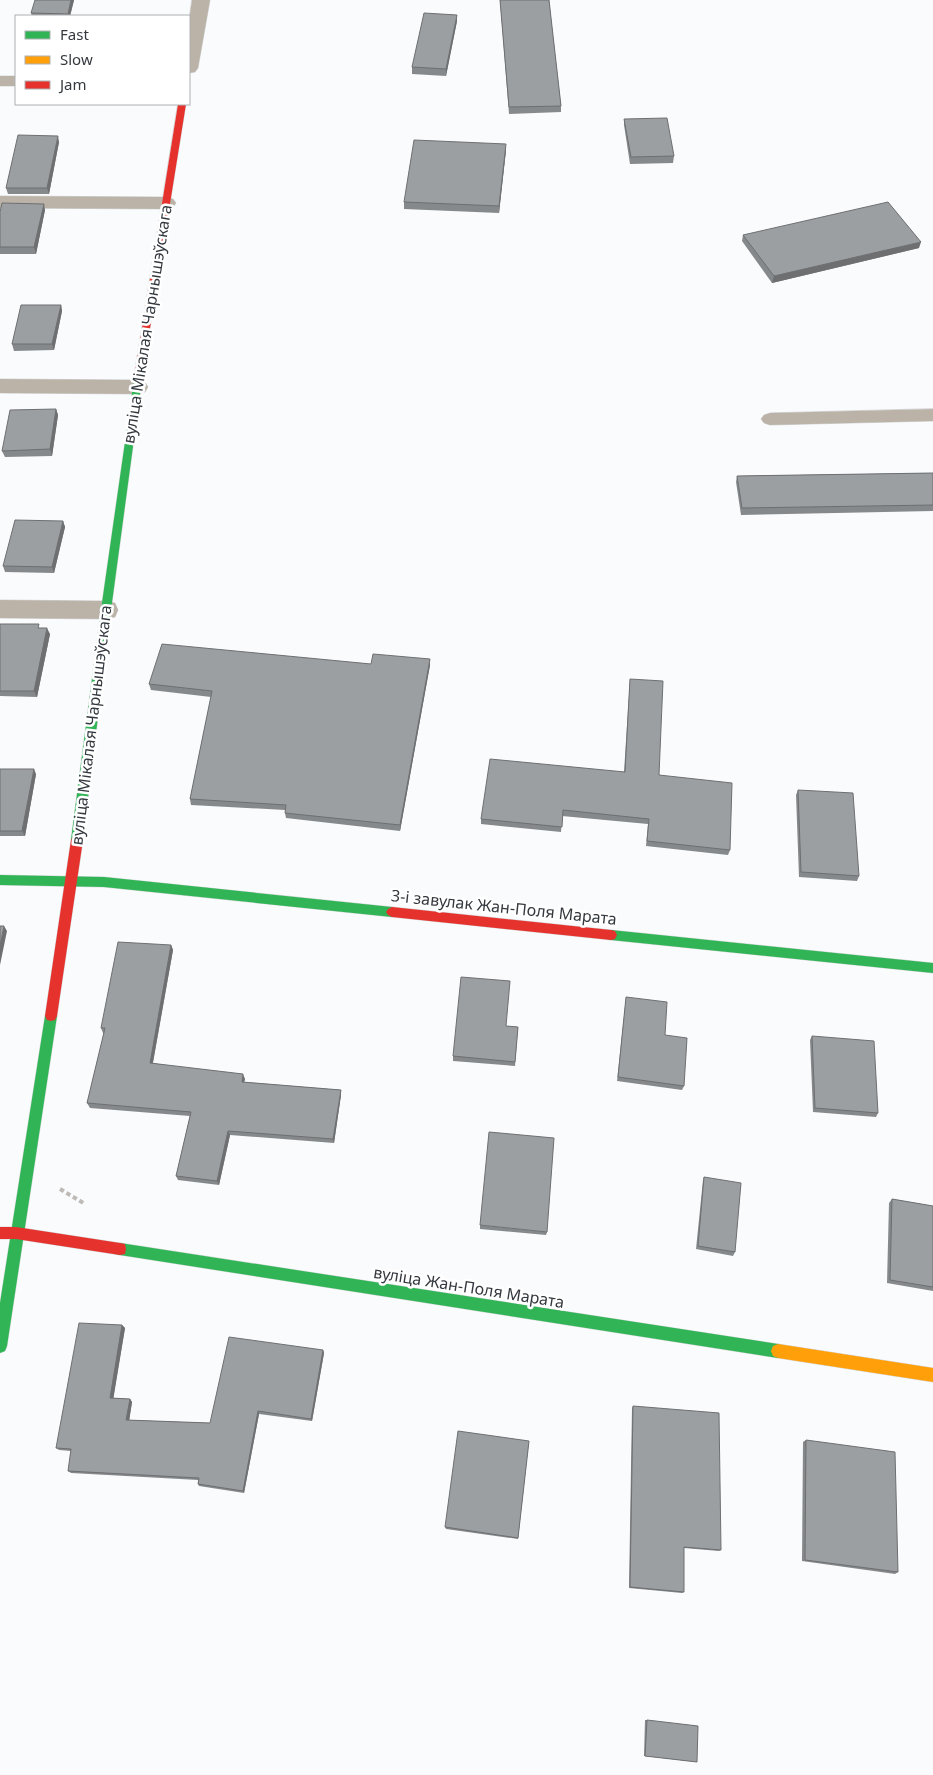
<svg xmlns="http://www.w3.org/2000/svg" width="933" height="1775" viewBox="0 0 933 1775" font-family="'Noto Sans',sans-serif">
<rect width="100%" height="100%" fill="#f9fbfd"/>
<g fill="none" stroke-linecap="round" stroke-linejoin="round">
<g stroke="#d6d8da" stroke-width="1">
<path id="lane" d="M933,409V421L770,425L764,423L761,419L764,415L770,413Z"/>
</g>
<g stroke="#d6d8da" stroke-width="1">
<path id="street" d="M192,0H210L198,68L195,72L189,73V20Z
M0,76H16V86H0Z
M0,196L166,197L173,199L176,203L173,207L166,209L0,208Z
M0,379L137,380L145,382L148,387L145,392L137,394L0,393Z
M0,600L106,601L115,603L118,610L115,617L106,619L0,618Z"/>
</g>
<g stroke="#d6d8da" stroke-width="1">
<path id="fast" d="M139,369L143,372L111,610L83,840L81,843H73L71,840L101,610L135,372Z
M0,875L104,877L392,907L396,909L398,912L396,915L392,917L104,887L0,885Z
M611,930L933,963V973L611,940L607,939L605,935L607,931Z
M51,1011L55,1012L57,1016L7,1346L5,1351L0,1353V1303L45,1016L47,1012Z
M120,1243L778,1344L783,1346L785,1351L783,1356L778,1358L120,1255L115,1254L114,1249L115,1244Z"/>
</g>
<g stroke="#d6d8da" stroke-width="1">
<path id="slow" d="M778,1344L933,1368V1382L778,1358L773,1356L771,1351L773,1346Z"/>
</g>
<g stroke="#d6d8da" stroke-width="1">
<path id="jam" d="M178,104H186L143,372L139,375L135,372Z
M77,835L81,837L83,840L57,1016L55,1020L51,1021L47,1020L45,1016L71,840L73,837Z
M392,907L611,930L615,931L617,935L615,939L611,940L392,917L388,915L386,912L388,909Z
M0,1227H16L120,1243L125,1244L126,1249L125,1254L120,1255L16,1239H0Z"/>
</g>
<path stroke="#bebab5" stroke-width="4" stroke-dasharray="4.5 3" stroke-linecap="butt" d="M60,1189L85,1204"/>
<use href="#lane" fill="#bbb3a8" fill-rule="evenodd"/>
<use href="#street" fill="#bbb3a8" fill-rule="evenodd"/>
<use href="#fast" fill="#30b455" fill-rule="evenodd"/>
<use href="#slow" fill="#ff9f0a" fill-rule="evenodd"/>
<use href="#jam" fill="#e5322d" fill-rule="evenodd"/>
</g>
<path fill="#86898b" d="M74,0L70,16H32L31,13Z
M500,0H549L561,106V112L509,114Z
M457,21L446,76L412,74V67Z
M624,119L674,156L673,163L630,164L624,125Z
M59,142L49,194H8L6,188Z
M506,150L499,213L404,209V202Z
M45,210L36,254H0V212Z
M743,235L919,248L772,283L742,241Z
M61,305L62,311L54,350L14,351L12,344Z
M56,409L58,415L52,456L5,457L2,451Z
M933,473V511L741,515L736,482L737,476Z
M63,521L65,527L54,573L5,572L3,566Z
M0,624L40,628L50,634L37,697L0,696Z
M371,664L430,665L400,831L286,818L285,813V810L191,805L190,799L211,697L151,690L149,684Z
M630,679L659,775L730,850L728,855L646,846L648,824L562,816L561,832L481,824V819L624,772Z
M0,769L36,774L25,836H0Z
M798,790L859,876L857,881L799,877L796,795Z
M171,945L173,950L153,1063L245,1079L244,1082L341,1090V1095L334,1143L230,1135L219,1185L178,1180L176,1176L190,1116L90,1108L87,1103L104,1033H103L101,1028Z
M626,997L665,1035L684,1086L682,1090L617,1081Z
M506,1026L518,1027L515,1066L453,1061V1056Z
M812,1036L878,1113L876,1117L813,1112L810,1040Z
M704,1177L735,1252L733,1256L696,1249L703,1180Z
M892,1199L933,1206V1291L887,1283L889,1203Z
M480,1225L547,1232L546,1235L480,1229Z
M122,1325L125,1328L113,1398L130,1399L132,1402L129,1420L210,1423L323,1350L324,1353L312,1421L259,1414L244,1493L199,1486L198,1484V1480L71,1473L68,1471L71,1451L59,1450L56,1448Z
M633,1406L721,1550L719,1551L684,1548V1592L682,1593L629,1588L632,1408Z
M806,1440L898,1572L895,1574L802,1561L803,1442Z
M529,1441L518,1539L446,1529L445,1527Z
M645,1720H647L697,1762L644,1756Z"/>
<path fill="#6d6f71" d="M71,0H74L70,16H68V14Z
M457,15V21L446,76V69Z
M58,136L59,142L49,194L47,188Z
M506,144V150L499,213V206Z
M44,204L45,210L36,254L34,247Z
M921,242L919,248L772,283L774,276Z
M61,305L62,311L54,350L52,344Z
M56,409L58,415L52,456L50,449Z
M63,521L65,527L54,573L52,567Z
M47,628L50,634L37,697L34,691Z
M430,659V665L400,831V825Z
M34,769L36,774L25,836L22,831Z
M4,926L7,931L0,965V946Z
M171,945L173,950L152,1067L150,1063Z
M243,1074L245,1079L243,1086L242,1082Z
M341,1090V1095L334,1143L333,1139Z
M228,1131L230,1135L219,1185L217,1181Z
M122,1325L125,1328L113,1401L110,1398Z
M323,1350L324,1353L312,1421L311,1419Z
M130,1399L132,1402L129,1422L126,1420Z
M258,1411L259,1414L244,1493L243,1491Z"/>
<path fill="#9c9fa2" stroke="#6d6f71" d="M35,0H71L68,14L31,13Z
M500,0H549L561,106L509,107Z
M424,13L457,15L446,69L412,67Z
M667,118L674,156L631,157L624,119Z
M18,135L58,136L47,188H6Z
M414,140L506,144L499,206L404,202Z
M888,202L921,242L774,276L743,235Z
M2,203L44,204L34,247H0V212Z
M21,305H61L52,344H12Z
M56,409L50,449L2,451L10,410Z
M933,473V505L742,508L737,476Z
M15,520L63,521L52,567L3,566Z
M0,624H39L38,628H47L34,691H0Z
M162,644L371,664L373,654L430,659L400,825L285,813L286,805L190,799L212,691L149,684Z
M630,679L663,681L659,775L732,783L730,850L647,841L649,819L563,810L562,827L481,819L490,759L625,772Z
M0,769H34L22,831H0Z
M798,790L853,793L859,876L801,872Z
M0,926H4L0,946Z
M118,942L171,945L150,1063L243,1074L242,1082L341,1090L333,1139L228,1131L217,1181L176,1176L191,1112L87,1103L105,1028H101Z
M461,977L510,981L506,1026L518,1027L515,1062L453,1056Z
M626,997L667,1002L665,1035L687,1038L684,1086L618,1077Z
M812,1036L874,1041L878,1113L815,1108Z
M489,1132L554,1138L547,1232L480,1225Z
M704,1177L741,1183L735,1252L698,1246Z
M892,1199L933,1206V1287L890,1280Z
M79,1323L122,1325L110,1398L130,1399L126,1420L210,1423L229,1337L323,1350L311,1419L258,1411L243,1491L198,1484L199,1478L68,1471L71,1449L56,1448Z
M633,1406L719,1413L721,1550L684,1547V1592L630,1587Z
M458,1431L529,1441L518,1538L445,1527Z
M806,1440L895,1452L898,1572L805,1560Z
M647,1720L698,1726L697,1762L645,1756Z"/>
<g text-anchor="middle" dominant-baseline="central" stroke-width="5" stroke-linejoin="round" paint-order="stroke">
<g font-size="16" fill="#34393f" stroke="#fff">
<text transform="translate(147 324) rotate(-81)">вуліца Мікалая Чарнышэўскага</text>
<text transform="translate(91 725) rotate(-83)">вуліца Мікалая Чарнышэўскага</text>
<text transform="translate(504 907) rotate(6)">3-і завулак Жан-Поля Марата</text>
<text transform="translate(469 1287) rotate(9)">вуліца Жан-Поля Марата</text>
</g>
</g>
<rect x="15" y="15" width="175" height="90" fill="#ffffff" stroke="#aeb0b2"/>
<rect x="25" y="31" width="25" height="8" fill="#30b455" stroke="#aeb0b2"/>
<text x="60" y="40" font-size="15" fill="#34393f">Fast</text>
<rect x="25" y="56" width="25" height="8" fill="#ff9f0a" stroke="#aeb0b2"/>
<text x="60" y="65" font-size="15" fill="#34393f">Slow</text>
<rect x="25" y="81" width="25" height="8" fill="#e5322d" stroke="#aeb0b2"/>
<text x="60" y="90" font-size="15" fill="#34393f">Jam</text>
</svg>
